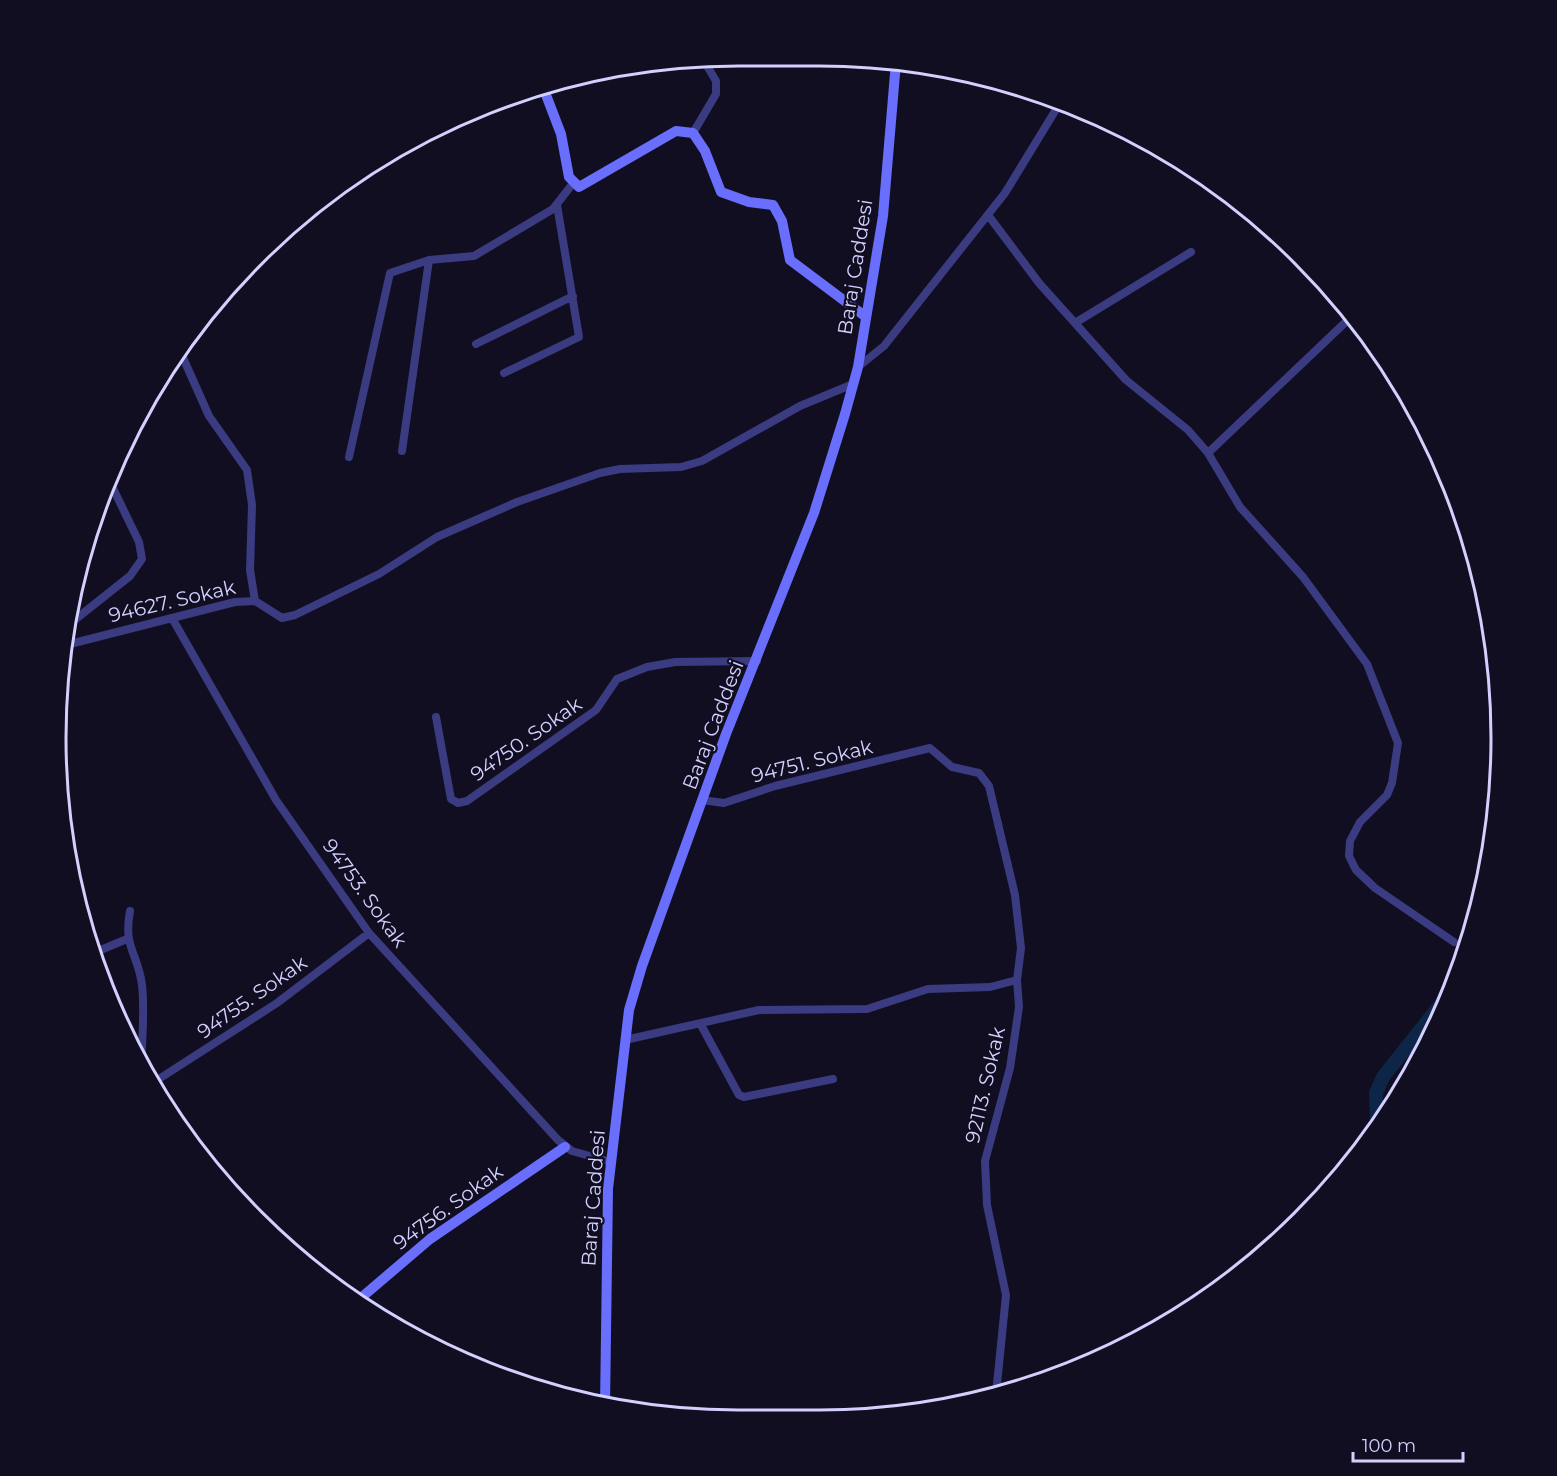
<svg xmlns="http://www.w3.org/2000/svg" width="1557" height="1476" viewBox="0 0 1557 1476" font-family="Montserrat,sans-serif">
<rect width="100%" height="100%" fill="#110e22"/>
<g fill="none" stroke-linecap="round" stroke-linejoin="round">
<path stroke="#0d2647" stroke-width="14" d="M1377,1126L1376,1093L1383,1077L1449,994"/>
<path stroke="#3a3b81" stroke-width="8" d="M693,133L716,94V81L706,64
M988,215L1039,283L1126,380L1188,430L1208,453L1240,507L1303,577L1367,664L1398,743L1392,783L1387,795L1360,822L1350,841L1349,856L1356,870L1375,888L1454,942
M1075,323L1191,252
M476,344L573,296
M180,351L209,416L247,470L252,505L250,570L255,601
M858,367L884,346L1005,193L1060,103
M504,373L579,337L557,205
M402,451L429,260L474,256L553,209L574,182
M1208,453L1352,316
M349,457L390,273L429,260
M255,601L282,618L295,615L379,574L437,537L517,502L600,473L620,469L681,467L702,461L800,406L853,384
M172,618L276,800L369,933L558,1140L572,1151L611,1162
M67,626L130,576L142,559L139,542L109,480
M62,646L235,602L255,601
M436,717L451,799L458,803L467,801L596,710L617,679L647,667L675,662L757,661
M702,800L724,803L775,786L930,748L952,767L979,773L989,786L1015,895L1021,948L1017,980L1019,1007L1010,1068L985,1161L987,1205L1006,1295L996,1394
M130,911C123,948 138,953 142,985C145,1011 142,1039 141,1066
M91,954L127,939
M701,1025L739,1095L744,1097L833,1079
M625,1040L759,1010L867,1009L928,989L990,987L1017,980
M151,1084L277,1003L369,933"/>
<path stroke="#696efc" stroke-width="10" d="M543,87L561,134L569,177L579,187L676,131L693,133L705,151L721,192L749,202L773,205L782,221L790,260L866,317
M355,1303L430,1239L565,1147
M605,1407L608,1189L629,1010L642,966L726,734L814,513L845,414L858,367L883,216L896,62"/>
</g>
<g text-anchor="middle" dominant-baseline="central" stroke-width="4.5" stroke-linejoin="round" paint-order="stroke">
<g font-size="20" fill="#d3d0fe" stroke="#110e22">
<text transform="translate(855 267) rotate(-81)">Baraj Caddesi</text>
<text transform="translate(172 601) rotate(-13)">94627. Sokak</text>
<text transform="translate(713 725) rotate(-69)">Baraj Caddesi</text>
<text transform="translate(526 739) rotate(-35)">94750. Sokak</text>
<text transform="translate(812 761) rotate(-14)">94751. Sokak</text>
<text transform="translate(365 893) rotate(54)">94753. Sokak</text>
<text transform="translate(252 997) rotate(-35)">94755. Sokak</text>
<text transform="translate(985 1085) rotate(-77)">92113. Sokak</text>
<text transform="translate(593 1198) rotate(-86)">Baraj Caddesi</text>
<text transform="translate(448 1207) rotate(-36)">94756. Sokak</text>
</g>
</g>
<path d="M0 0H1557V1476H0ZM738 66H819A672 672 0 0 1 1491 738V738A672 672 0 0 1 819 1410H738A672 672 0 0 1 66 738V738A672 672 0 0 1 738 66Z" fill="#110e22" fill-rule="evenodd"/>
<path fill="none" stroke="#d3d0fe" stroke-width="3" d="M738 66H819A672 672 0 0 1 1491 738V738A672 672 0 0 1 819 1410H738A672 672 0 0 1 66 738V738A672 672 0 0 1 738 66Z"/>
<path d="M1353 1452v9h110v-9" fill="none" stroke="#d3d0fe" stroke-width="3"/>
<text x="1362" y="1452" font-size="18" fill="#d3d0fe" stroke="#110e22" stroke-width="4.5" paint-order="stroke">100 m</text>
</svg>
